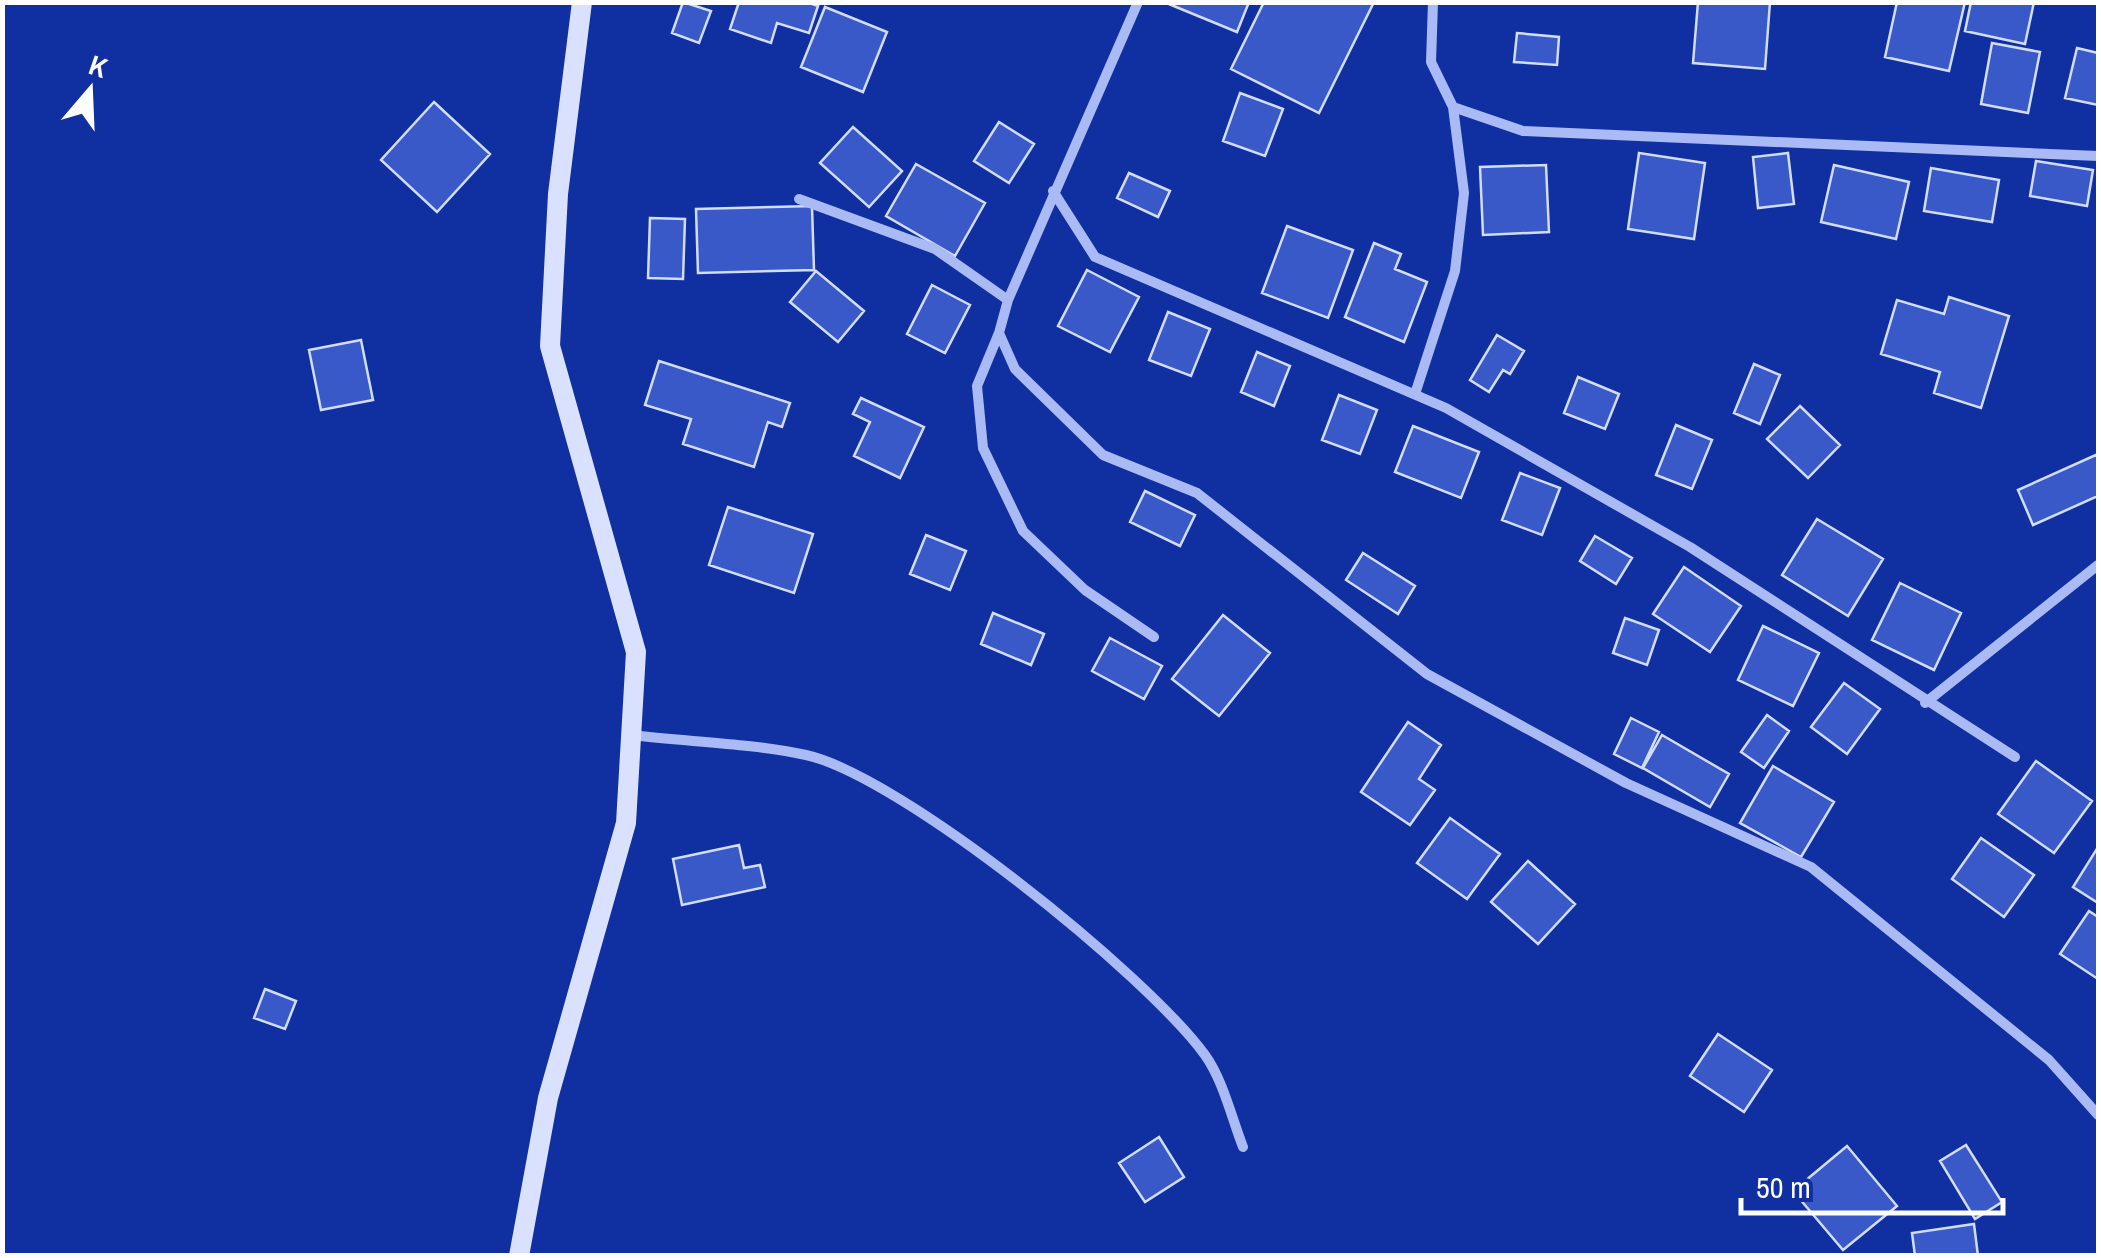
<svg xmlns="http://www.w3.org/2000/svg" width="2101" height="1258" viewBox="0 0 2101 1258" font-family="'Archivo Narrow',sans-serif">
<rect width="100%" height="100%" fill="#102fa1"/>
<path fill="#3959c8" stroke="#d2dcfe" stroke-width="2.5" d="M683,2L711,11L699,43L672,33Z
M739,2H807L818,6L809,33L777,23L771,43L730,29Z
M1164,2H1249L1237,32Z
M1264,2H1374L1319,113L1231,69Z
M1698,2H1770L1765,69L1693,63Z
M1897,2H1965L1949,71L1885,57Z
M1971,2H2034L2025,44L1965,31Z
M825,7L887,32L863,92L801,67Z
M1517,33L1559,37L1557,65L1514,62Z
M1992,43L2040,52L2028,113L1981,104Z
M2077,48L2098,53V105L2065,98Z
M1240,93L1283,109L1265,156L1223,141Z
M434,102L490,154L437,212L381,160Z
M999,122L1034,144L1009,183L974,161Z
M853,127L902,171L869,207L820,163Z
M1639,153L1705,163L1694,239L1628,229Z
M1788,153L1794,204L1758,208L1753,157Z
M2036,161L2093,170L2087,206L2030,196Z
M916,164L985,203L955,256L886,216Z
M1546,165L1549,232L1483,235L1480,167Z
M1834,165L1909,182L1896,239L1821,222Z
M1931,168L1999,180L1992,222L1924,211Z
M1129,173L1170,191L1158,217L1117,198Z
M812,206L814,270L698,273L696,209Z
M650,218L685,219L683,279L648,278Z
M1287,226L1353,250L1328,318L1262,293Z
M1374,243L1401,254L1395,269L1427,282L1404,342L1345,317Z
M1087,270L1139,297L1110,352L1058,326Z
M816,271L864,311L838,342L790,302Z
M932,285L970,305L945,353L907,334Z
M1949,297L2009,316L1981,408L1934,393L1940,372L1881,354L1897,300L1944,314Z
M1168,312L1210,329L1191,376L1149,360Z
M1497,335L1524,351L1510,374L1503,370L1489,392L1470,380Z
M361,340L373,400L321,410L309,350Z
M1257,352L1290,366L1274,406L1241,392Z
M659,361L790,403L782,427L768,422L754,467L683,444L691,419L645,405Z
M1754,364L1780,375L1760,424L1734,413Z
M1578,377L1619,394L1605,429L1564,413Z
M1339,395L1377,410L1360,454L1322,440Z
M861,398L924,427L900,478L854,456L870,422L853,414Z
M1800,406L1840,445L1808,478L1767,439Z
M1676,425L1712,440L1692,489L1656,475Z
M1413,426L1479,452L1461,498L1395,472Z
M2098,454V496L2033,525L2018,490Z
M1520,473L1560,488L1542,535L1502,520Z
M1145,491L1195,515L1180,546L1130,522Z
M728,507L813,534L794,593L709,565Z
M1817,519L1883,559L1848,616L1782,575Z
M926,535L966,551L950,590L910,574Z
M1595,536L1632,558L1616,584L1580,561Z
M1363,553L1415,586L1398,614L1346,580Z
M1684,567L1741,606L1710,652L1653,614Z
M1900,583L1961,613L1934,670L1872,640Z
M993,613L1044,634L1031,665L981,644Z
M1223,615L1270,653L1219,716L1172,679Z
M1625,618L1659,630L1647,665L1613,653Z
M1763,626L1819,653L1793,706L1738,680Z
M1110,638L1162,666L1144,699L1092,671Z
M1844,683L1880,709L1847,754L1811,727Z
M1767,715L1789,731L1764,768L1741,752Z
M1631,718L1659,732L1642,768L1614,754Z
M1408,722L1441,745L1419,779L1435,790L1410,825L1361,792Z
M1662,735L1729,774L1710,807L1643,768Z
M2036,761L2092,801L2054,853L1998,814Z
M1773,766L1834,802L1801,857L1740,823Z
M1450,818L1500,854L1467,899L1417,863Z
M1981,838L2034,875L2004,917L1952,879Z
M739,845L744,868L760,865L765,887L682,905L673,859Z
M2098,847V903L2073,887Z
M1528,861L1575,904L1538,944L1491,902Z
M2089,911L2098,917V979L2060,954Z
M265,989L296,1001L285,1029L254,1018Z
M1718,1034L1772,1070L1744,1112L1690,1076Z
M1159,1137L1184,1177L1145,1202L1119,1163Z
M1966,1145L2002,1202L1975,1219L1940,1161Z
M1847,1146L1897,1206L1843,1250L1793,1191Z
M1974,1224L1978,1256H1915L1912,1233Z"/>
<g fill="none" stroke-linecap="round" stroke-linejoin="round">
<path stroke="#a9baf5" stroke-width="10" d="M1138,2L1008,300L999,333L1015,369L1103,455L1197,493L1427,674L1626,783L1811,867L2049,1060L2098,1115
M1433,2L1431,62L1453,107L1523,131L2098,156
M1053,191L1095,257L1446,408L1690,547L2015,757
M799,199L935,249L1008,300
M999,333L977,386L983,448L1023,531L1085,590L1154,637
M1415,394L1455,271L1464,193L1453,107
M1925,703L2098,565
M631,735C689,742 750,743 806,755C901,776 1147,975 1205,1055C1223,1080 1232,1119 1243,1147"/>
<path stroke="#d9e1fe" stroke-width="20" d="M519,1256L548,1098L626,823L636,652L550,346L558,194L582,2"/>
</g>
<rect width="2101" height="1258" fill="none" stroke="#ffffff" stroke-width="10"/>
<g transform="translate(90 90) rotate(19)" stroke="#102fa1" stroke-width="8" paint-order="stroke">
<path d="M0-8L18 38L0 25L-18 38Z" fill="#ffffff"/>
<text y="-15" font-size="28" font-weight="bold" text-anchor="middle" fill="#ffffff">K</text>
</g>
<path d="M1741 1198v15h262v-15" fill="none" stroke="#ffffff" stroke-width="5"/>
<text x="1756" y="1198" font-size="30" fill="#ffffff" stroke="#102fa1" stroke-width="8" paint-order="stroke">50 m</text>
</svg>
